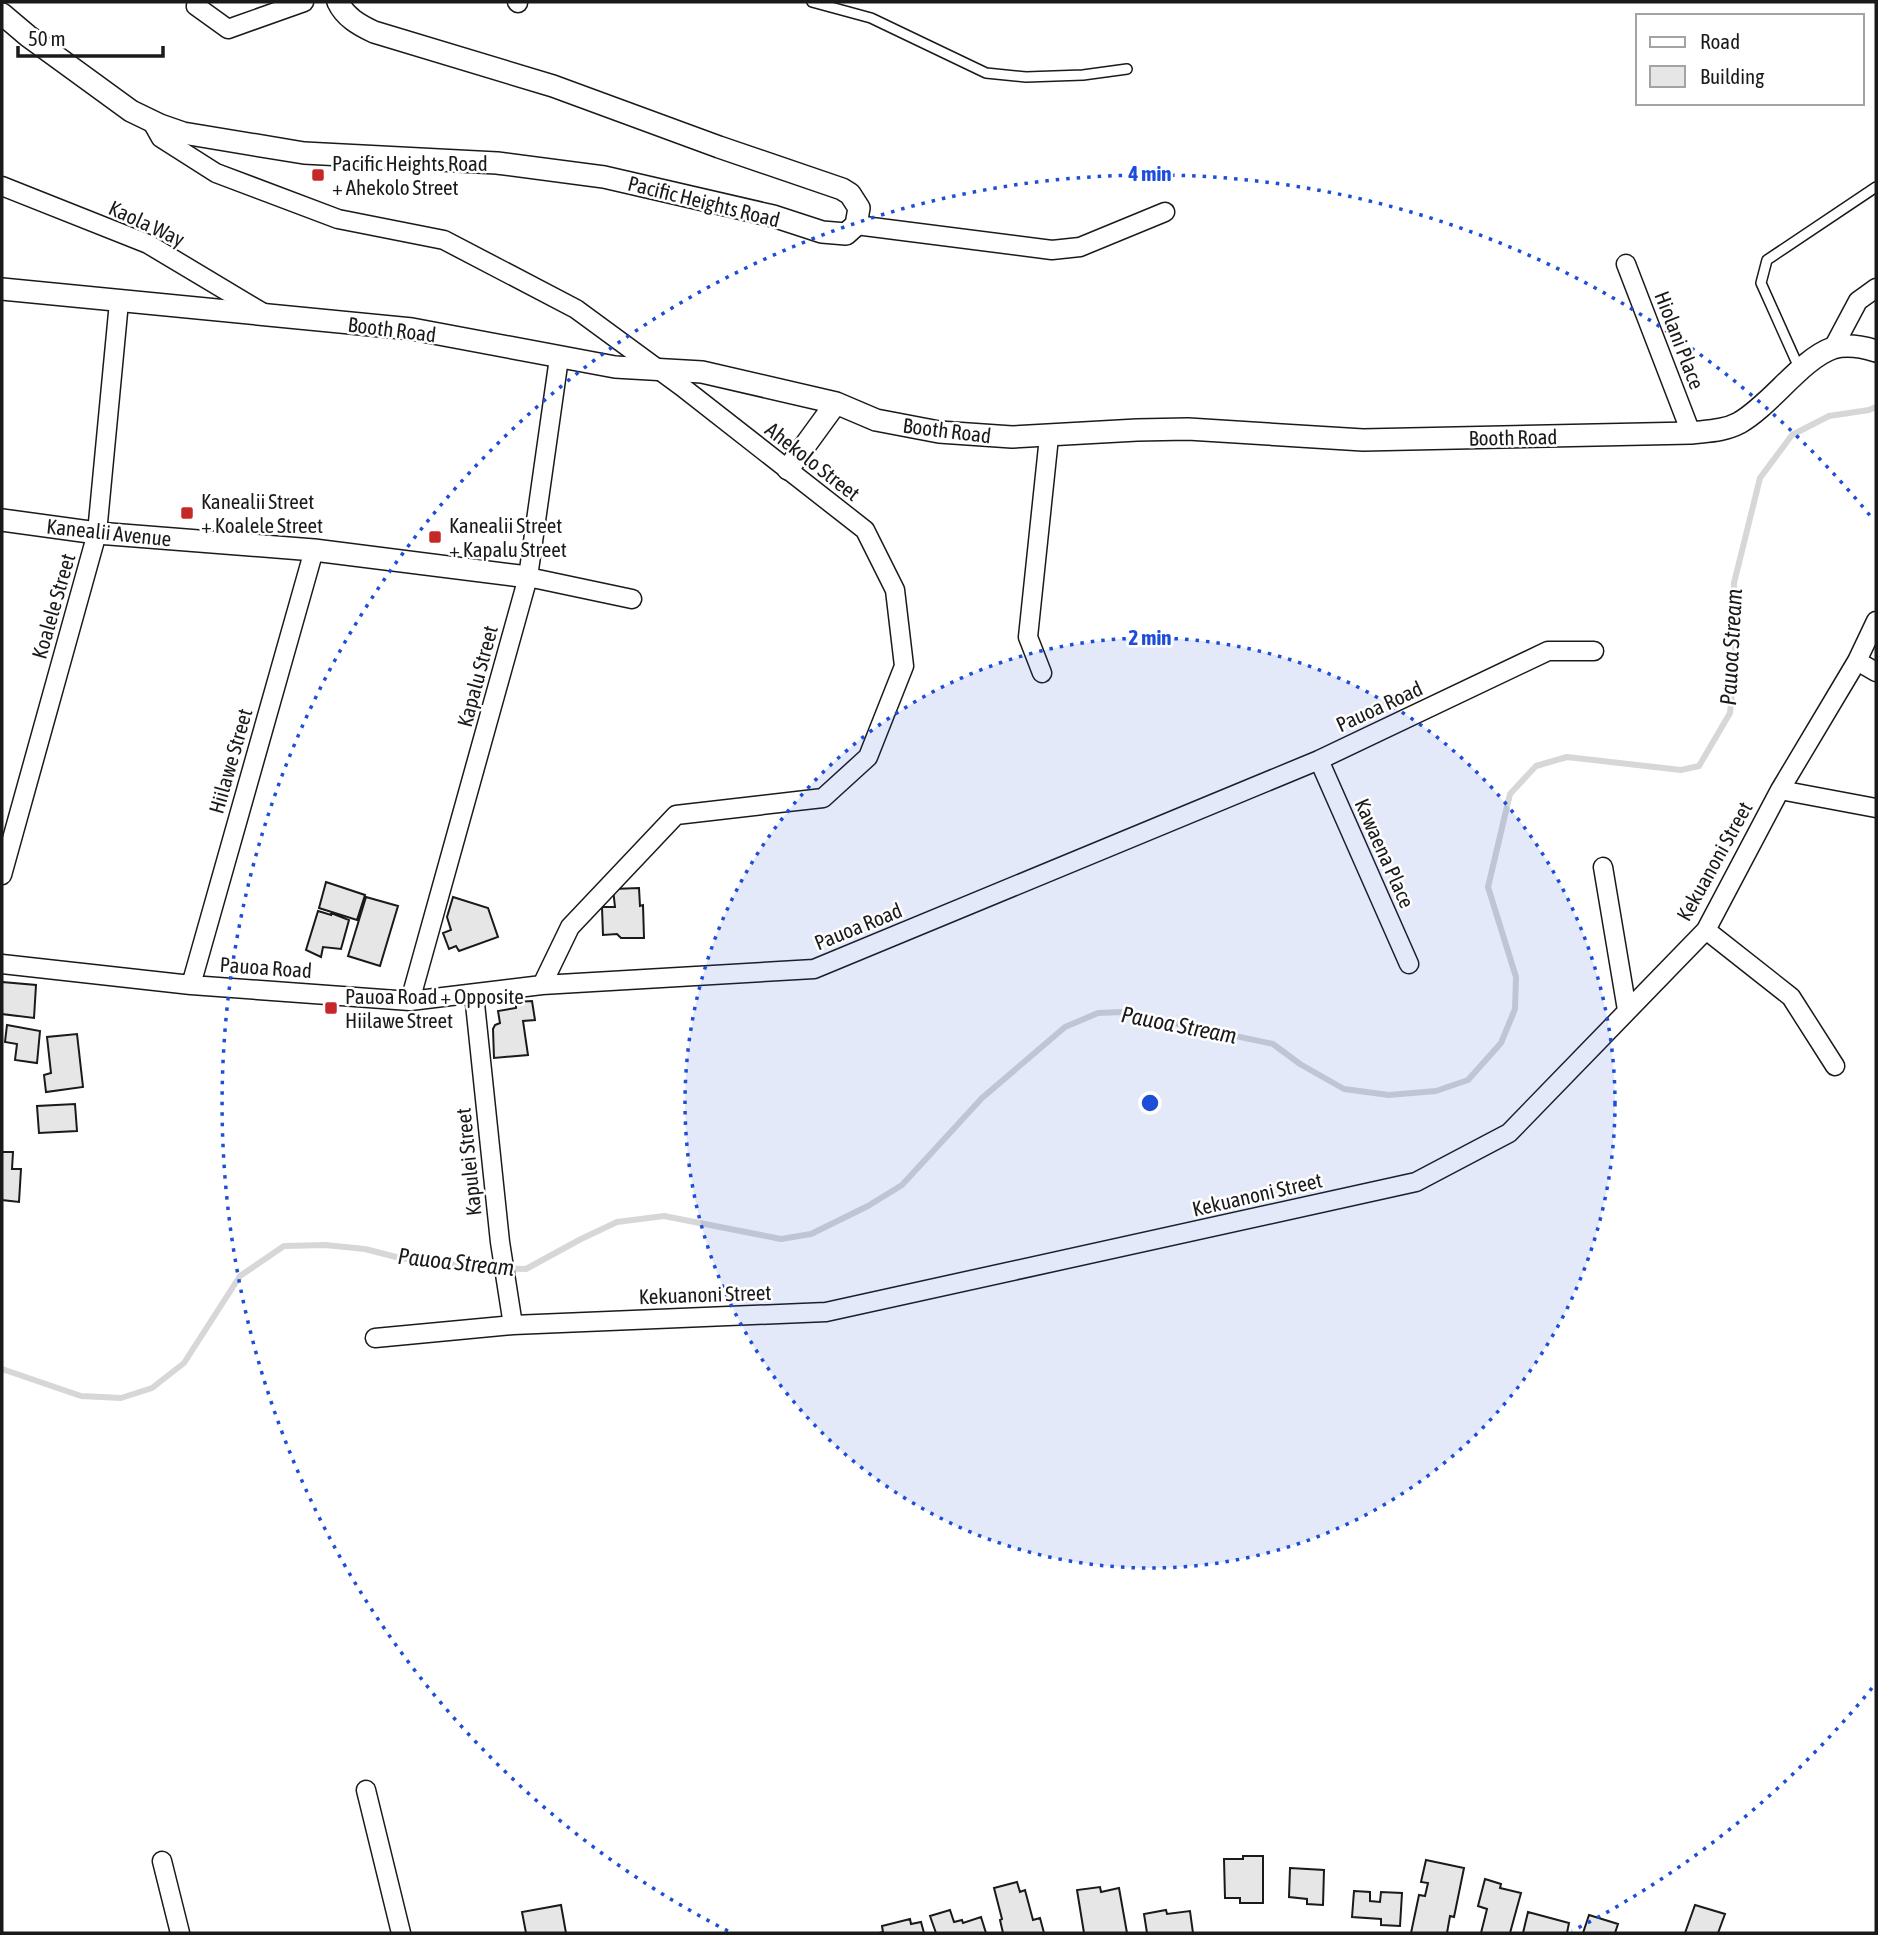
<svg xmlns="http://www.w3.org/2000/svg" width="1878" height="1935" viewBox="0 0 1878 1935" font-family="'Asap Condensed',sans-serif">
<rect width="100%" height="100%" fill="#fff"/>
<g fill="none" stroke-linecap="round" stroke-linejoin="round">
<path stroke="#d7d7d7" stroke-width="6" d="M2,1369L81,1396L121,1398L152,1388L184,1363L240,1276L284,1246L325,1245L365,1249L400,1258L479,1268L526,1269L581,1239L617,1222L664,1216L781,1239L811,1234L868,1206L902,1185L982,1098L1065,1027L1098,1013L1122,1012L1273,1044L1300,1064L1344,1089L1389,1095L1436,1091L1468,1080L1501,1043L1515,1009L1516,977L1488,887L1510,794L1536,766L1567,757L1681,770L1699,766L1730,713L1735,660L1734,583L1760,478L1792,435L1829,416L1869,410L1876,407"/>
</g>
<path fill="#e6e6e6" stroke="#1a1a1a" stroke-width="2" d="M326,882L365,895L357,920L319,908Z
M639,888L640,906L643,905L644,938H621L617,934L603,935L602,907H615L613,889Z
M366,897L398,906L380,966L348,956Z
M453,897L488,908L498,937L459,951L456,946L449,949L443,933L451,930L447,917Z
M318,911L331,915V913L349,920L341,949L323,947L321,957L306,950Z
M2,982L36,985L34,1018L2,1014Z
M532,1001L535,1020L523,1021L528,1055L494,1058L493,1029L495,1025L500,1023L498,1011L516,1008V1002Z
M7,1025L40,1031L37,1063L15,1060L17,1044L5,1042Z
M77,1034L83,1087L46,1092L44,1075L51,1073L47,1037Z
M75,1104L77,1131L39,1133L37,1106Z
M2,1152H13L12,1169H21L19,1202L2,1200Z
M1243,1856H1263V1903H1240V1898H1225L1224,1859H1243Z
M1426,1860L1464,1868L1454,1917L1450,1916L1447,1933H1411L1419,1895L1425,1896L1428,1883L1421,1882Z
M1290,1868L1324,1870L1323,1905L1307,1904V1899L1289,1897Z
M1485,1879L1501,1884L1500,1888L1521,1893L1510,1933H1481L1487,1909L1478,1906Z
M1017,1882L1020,1892L1025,1890L1033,1920L1040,1918L1044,1933H1003L1000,1920L1002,1919L994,1888Z
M1100,1887L1101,1892L1119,1888L1127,1933H1084L1077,1890Z
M1354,1891L1370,1892V1901L1380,1902L1381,1892L1402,1893L1400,1926L1381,1925V1919L1352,1917Z
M561,1905L566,1933H526L522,1912Z
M1695,1905L1725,1914L1718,1933H1685Z
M950,1910L954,1922L962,1920L963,1923L981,1917L986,1933H936L930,1916Z
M1166,1910L1167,1914L1190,1911L1193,1933H1147L1144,1914Z
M1528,1912L1569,1923L1567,1933H1523Z
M1589,1915L1618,1924L1615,1933H1583Z
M910,1919L911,1924L921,1922L924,1933H879L883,1932L882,1926Z"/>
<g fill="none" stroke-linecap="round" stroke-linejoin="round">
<g stroke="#1a1a1a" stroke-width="12">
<path id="service" d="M812,2L871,18L986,73L1026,77L1083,75L1127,69
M1800,370L1761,283L1767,260L1876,187"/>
</g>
<g stroke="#1a1a1a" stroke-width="21">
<path id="minor" d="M197,2L196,6L228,29L304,2
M517,2L518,3
M152,122L161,138L216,173L338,219L444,240L576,309L681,386L865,530L895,590L904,666L868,757L823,798L676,815L570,927L542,985
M2,186L148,244L265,314
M856,225L1052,250L1080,247L1165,212
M1626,264L1691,433
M1833,348L1858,301L1876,288
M528,577L632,599
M1857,661L1876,672
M1042,673L1028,637L1049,437
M1319,760L1409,964
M1780,790L1876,808
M1603,867L1627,1010
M2,875L97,533L119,302
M1706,930L1791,997L1835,1066
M2,964L191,985L410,1001L542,985L814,969L1319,760L1548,651H1594
M191,985L314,550
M474,994L500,1242L513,1325
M410,1001L528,577L559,358
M375,1338L513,1325L826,1312L1416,1182L1509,1133L1706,930L1780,790L1857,661L1876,621
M366,1790L401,1933
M162,1861L180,1933"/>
</g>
<g stroke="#1a1a1a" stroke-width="24">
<path id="tertiary" d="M2,14L28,36L131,111L160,125L183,133L304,153L497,163L604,177L773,216L822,232L846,234L856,225L859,208L850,194L842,189L719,147L553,86L374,32C359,25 345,17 338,2
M2,289L412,329L615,367L702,372L836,403L876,420L939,432L1012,437L1137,430L1188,429L1363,440L1691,433C1707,431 1724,431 1739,423C1771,405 1801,359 1833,348C1847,344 1863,347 1876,351
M788,469L836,403
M2,520L97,533L314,550L528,577"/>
</g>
<use href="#service" stroke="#fff" stroke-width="9"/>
<use href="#minor" stroke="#fff" stroke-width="18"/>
<use href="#tertiary" stroke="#fff" stroke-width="21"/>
</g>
<circle cx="1150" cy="1103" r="465" fill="#1d4ed8" fill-opacity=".12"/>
<g fill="none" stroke="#1d4ed8" stroke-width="3.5" stroke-dasharray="3.5 7">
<circle cx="1150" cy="1103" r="465"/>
<path d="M1872 1688A929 929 0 0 1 1572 1931M728 1931A929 929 0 1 1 1872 518"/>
</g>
<g fill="#c62828" stroke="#fff" stroke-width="2.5">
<rect x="311" y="168" width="14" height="14" rx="3.5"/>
<rect x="180" y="506" width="14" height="14" rx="3.5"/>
<rect x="428" y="530" width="14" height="14" rx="3.5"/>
<rect x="324" y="1001" width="14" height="14" rx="3.5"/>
</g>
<g text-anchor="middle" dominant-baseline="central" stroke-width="5" stroke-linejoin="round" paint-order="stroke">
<g font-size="21" fill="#1a1a1a" stroke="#fff" text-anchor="start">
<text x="332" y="163">Pacific Heights Road<tspan x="332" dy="24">+ Ahekolo Street</tspan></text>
<text x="201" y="501">Kanealii Street<tspan x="201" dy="24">+ Koalele Street</tspan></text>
<text x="449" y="525">Kanealii Street<tspan x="449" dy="24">+ Kapalu Street</tspan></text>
<text x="345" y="996">Pauoa Road + Opposite<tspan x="345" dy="24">Hiilawe Street</tspan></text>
</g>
<g font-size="21" fill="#1a1a1a" stroke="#fff">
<text transform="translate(704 201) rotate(14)">Pacific Heights Road</text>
<text transform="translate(147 223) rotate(25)">Kaola Way</text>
<text transform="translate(392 329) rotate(7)">Booth Road</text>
<text transform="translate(1680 340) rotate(69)">Hiolani Place</text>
<text transform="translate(947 430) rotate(7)">Booth Road</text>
<text transform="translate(1513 437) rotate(-1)">Booth Road</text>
<text transform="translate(813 461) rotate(38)">Ahekolo Street</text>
<text transform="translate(109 532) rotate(6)">Kanealii Avenue</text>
<text transform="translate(53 606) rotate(-74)">Koalele Street</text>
<text transform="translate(477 676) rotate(-75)">Kapalu Street</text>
<text transform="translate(1379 706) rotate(-25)">Pauoa Road</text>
<text transform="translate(230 761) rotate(-74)">Hiilawe Street</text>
<text transform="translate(1385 853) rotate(66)">Kawaena Place</text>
<text transform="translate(1714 861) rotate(-61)">Kekuanoni Street</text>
<text transform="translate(858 926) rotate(-22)">Pauoa Road</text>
<text transform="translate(266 967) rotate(4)">Pauoa Road</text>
<text transform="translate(468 1162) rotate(-96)">Kapulei Street</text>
<text transform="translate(1257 1194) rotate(-13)">Kekuanoni Street</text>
<text transform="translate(705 1294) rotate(-2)">Kekuanoni Street</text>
</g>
<g font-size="23" font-style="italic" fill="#1a1a1a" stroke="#fff">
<text transform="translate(1731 647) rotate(-87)">Pauoa Stream</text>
<text transform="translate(1179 1025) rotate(11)">Pauoa Stream</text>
<text transform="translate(456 1262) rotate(6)">Pauoa Stream</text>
</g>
</g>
<circle cx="1150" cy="1103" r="10" fill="#1d4ed8" stroke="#fff" stroke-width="3.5"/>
<g font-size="21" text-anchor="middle" font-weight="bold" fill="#1d4ed8" stroke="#fff" stroke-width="5" stroke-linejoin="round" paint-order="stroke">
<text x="1150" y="181">4 min</text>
<text x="1150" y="645">2 min</text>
</g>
<rect width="1878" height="1935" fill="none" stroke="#1a1a1a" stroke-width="7"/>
<rect x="1636" y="14" width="228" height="91" fill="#ffffff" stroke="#a3a3a3" stroke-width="2"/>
<rect x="1650" y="37" width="35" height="10" fill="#ffffff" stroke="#a3a3a3" stroke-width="2"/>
<text x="1700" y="49" font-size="21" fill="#1a1a1a">Road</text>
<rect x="1650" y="66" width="35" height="21" fill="#e6e6e6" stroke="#a3a3a3" stroke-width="2"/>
<text x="1700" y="84" font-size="21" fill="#1a1a1a">Building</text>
<path d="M18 46v10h145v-10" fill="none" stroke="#1a1a1a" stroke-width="3.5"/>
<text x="28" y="46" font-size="21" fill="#1a1a1a" stroke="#ffffff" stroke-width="5" paint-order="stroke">50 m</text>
</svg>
